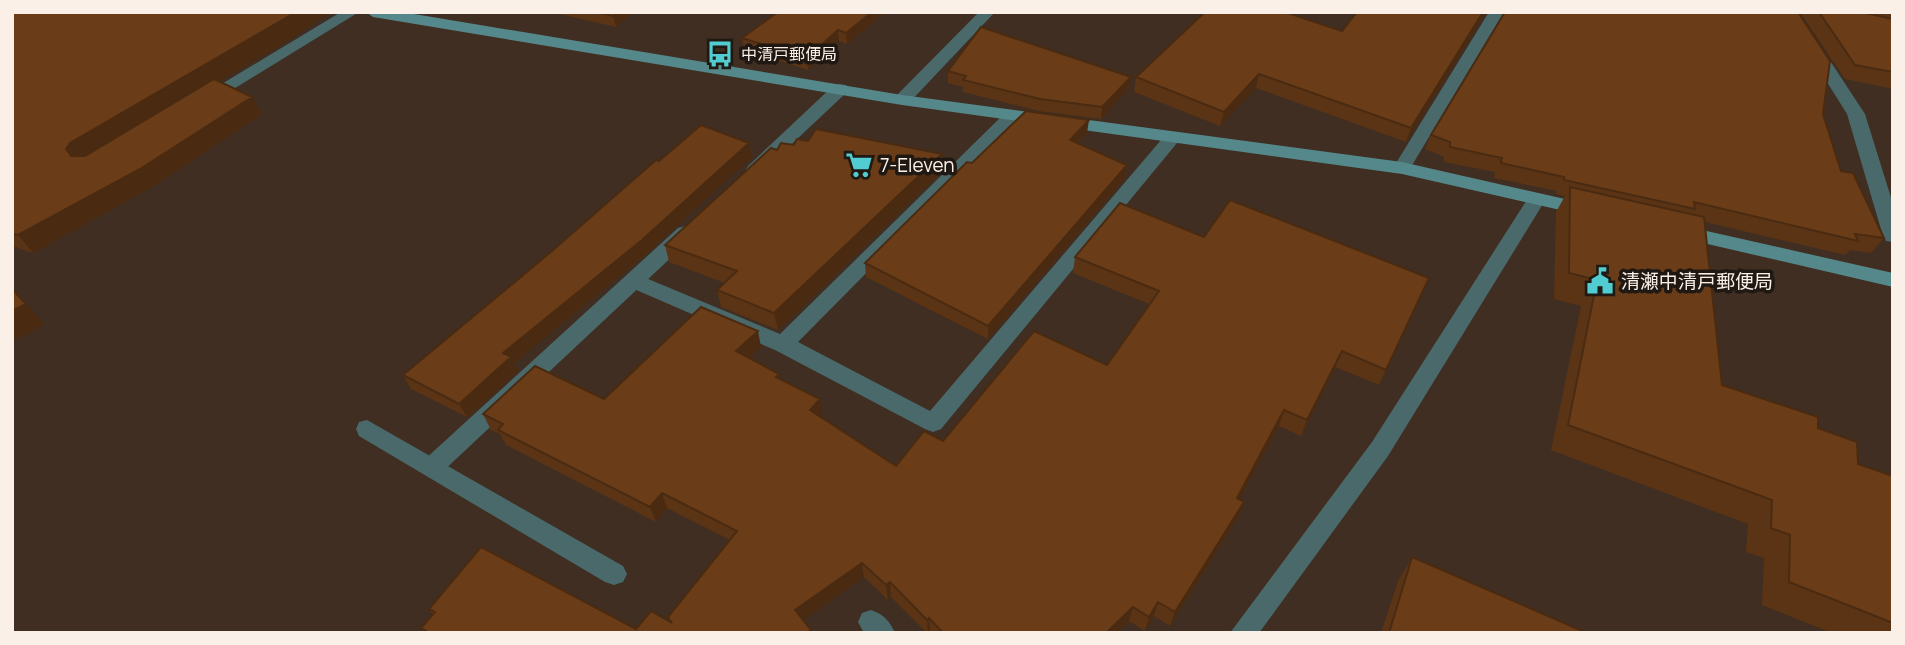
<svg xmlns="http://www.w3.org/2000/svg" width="1905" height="645" viewBox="0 0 1905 645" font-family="Manrope,'Noto Sans JP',sans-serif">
<rect width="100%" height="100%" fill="#3f2e21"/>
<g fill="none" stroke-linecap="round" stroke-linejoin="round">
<path fill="#4a696b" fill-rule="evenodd" d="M341,12H359L209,104H197L195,100Z
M1013,110L1022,115L1019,119L798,342L930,411L1167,133L1173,132L1182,137L941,429L933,432L925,429L775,350L627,286L624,281L627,276H641L780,334L1007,111Z
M367,420L623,566L627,574L623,582L614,585L605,582L359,436L356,429L359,422Z
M871,610C883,614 890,621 895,633H864L858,622L862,613Z"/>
<path fill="#4a696b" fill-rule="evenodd" d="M979,12H995L908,104H896L894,100L896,96Z
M1489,12H1504L1408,172H1396L1393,168Z
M1783,12H1798L1865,114L1893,204V242L1886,241L1883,236L1847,114Z
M840,84L846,85L848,89L846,93L761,173H749L746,169L749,165L834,85Z
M1537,193L1544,195L1546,199L1388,456L1259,633H1230L1372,442L1530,195Z
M685,226L692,228L695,233L692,238L440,474L432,477L424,474L420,467L424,460L678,228Z"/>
<path fill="#55888a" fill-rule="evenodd" d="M366,12H402L902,95L1402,162L1587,204L1594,206L1596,210L1594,214L1587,216L1402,174L902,105L373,17Z
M1680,225L1893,273V287L1673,236L1670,231L1673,226Z"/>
</g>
<path fill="#5b3415" d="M12,12L286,42L218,81L262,114L152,187L33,253L12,246Z
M551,12H633L616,27Z
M886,12L847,44L839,41L808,70L744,49L742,38Z
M1357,12H1486L1406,142L1256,88L1220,126L1134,92L1136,77L1342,31Z
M1800,12H1893V89L1845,79Z
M948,71L1131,77L1129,88L1101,119L1039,111L963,92V87L948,83Z
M1823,114L1841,171L1884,238L1871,253L1850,250L1845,255L1705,222L1722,385L1818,428L1858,464L1893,476V633H1832L1762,605L1764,558L1746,552L1748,524L1551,450L1581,306L1554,299L1556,212L1565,196L1556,194L1557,191L1494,178L1495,172L1444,162V157L1425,149L1431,135Z
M1087,133L1077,144L1127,165L1125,178L988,339L866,277L865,263Z
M808,141L942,154V171L778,330L721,307L717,290L725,283L669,262L665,245L777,150Z
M752,157L646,254L514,363L518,371L467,417L411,389L403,375L659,161Z
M1204,237L1429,278L1379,385L1335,367L1301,436L1279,426L1239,499L1244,502L1238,517L1170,626L1154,616L1145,631L1129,621L1117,633H927L891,597L888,600L864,577L803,620L811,630L812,633H425L421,628L433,615L429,609L636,629L669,622L668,617L730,540L667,508L656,522L506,445L500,434L491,430L483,414L604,399L761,347L749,358L779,379L822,414L820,417L896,466L943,441L1107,365L1149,304L1073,273L1075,257Z
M1412,557L1587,633H1381L1398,581Z"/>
<path fill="#4a2b11" d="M296,12H331L286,42L84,161L79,167L66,149L70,143Z
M617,12H633L616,27L613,16Z
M872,12H886L847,44L846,33Z
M1483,12H1486L1406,142L1411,128Z
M838,30L839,41L808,70L807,58Z
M1259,74L1256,88L1220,126L1224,112Z
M1131,77L1129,88L1101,119L1102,107Z
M252,97L262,114L152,187L33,253L18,235Z
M1089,120L1087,133L1068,153L1070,140Z
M749,143L752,157L646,254L514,363L518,371L467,417L459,404L503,353Z
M942,154V171L778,330L774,313Z
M1127,165L1125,178L988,339V326Z
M26,304L45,324L12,342V311Z
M758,331L761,347L740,367L736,351Z
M1342,351L1335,367L1301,436L1307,420Z
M820,399L822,414L812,426L810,410Z
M1284,410L1279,426L1232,513L1237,498Z
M662,493L667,508L656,522L650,507Z
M1244,502L1238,517L1170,626L1175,612Z
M862,563L864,577L798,624L795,610Z
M890,582L891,597L888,600L886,585Z
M1158,602L1154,616L1145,631L1149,617Z
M1133,607L1129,621L1117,633H1106Z
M929,618L930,632L928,633L927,620Z"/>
<path fill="#6a3d18" stroke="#4a2b11" stroke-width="2" d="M12,12H296L70,143L66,149L71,156H85L214,79L252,97L140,169L18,235L12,234Z
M596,12H617L613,16Z
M778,12H872L846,33L838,30L807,58L742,38Z
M1205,12H1285L1342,31L1357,12H1483L1411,128L1259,74L1224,112L1136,77Z
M1505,12H1798L1830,61L1823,114L1841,171L1853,173L1884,238L1855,234L1858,241L1694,202L1695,209L1564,180V177L1501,163L1502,158L1450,147V142L1431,135Z
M1819,12H1861L1893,19V72L1855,65Z
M981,27L1131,77L1102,107L1040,99L963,80L966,76L948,71Z
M1026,111L1089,120L1070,140L1127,165L988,326L865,263L967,162L972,163Z
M701,125L749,143L642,240L503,353L511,357L459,404L403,375L552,251L656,160L659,161Z
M816,129L942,154L774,313L717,290L737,271L665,245L771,148L777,150L781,143L794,145L797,139L808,141Z
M1570,187L1704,217L1722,385L1818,417V428L1857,442L1858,464L1893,476V623L1789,582L1790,535L1771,528L1772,500L1568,425L1597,280L1569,273Z
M1230,200L1429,278L1386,370L1342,351L1307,420L1284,410L1237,498L1244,502L1175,612L1158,602L1149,617L1133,607L1106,633H943L929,618L927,620L890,582L886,585L862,563L795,610L811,630L807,633H430L421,628L435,612L429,609L481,547L636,629L651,611L672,623L668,617L737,531L662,493L650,507L498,430L503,424L483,414L535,366L604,399L701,307L758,331L736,351L779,374L776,377L820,399L810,410L896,466L924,431L943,441L1034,331L1107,365L1159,291L1075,257L1120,203L1204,237Z
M12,289L26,304L12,311Z
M1412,557L1587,633H1389Z"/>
<defs>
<g id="bus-bare" transform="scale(2.1)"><path d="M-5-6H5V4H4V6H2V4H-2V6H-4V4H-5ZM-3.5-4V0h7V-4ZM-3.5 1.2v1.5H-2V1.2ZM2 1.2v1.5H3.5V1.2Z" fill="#51ccd1" stroke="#201812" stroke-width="2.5" paint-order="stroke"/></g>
<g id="supermarket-bare" transform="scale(2.1)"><path d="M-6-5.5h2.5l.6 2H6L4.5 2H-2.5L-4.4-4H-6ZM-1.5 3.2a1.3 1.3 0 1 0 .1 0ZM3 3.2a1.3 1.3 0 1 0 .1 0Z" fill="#51ccd1" stroke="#201812" stroke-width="2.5" paint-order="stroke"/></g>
<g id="civic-bare" transform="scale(2.1)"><path d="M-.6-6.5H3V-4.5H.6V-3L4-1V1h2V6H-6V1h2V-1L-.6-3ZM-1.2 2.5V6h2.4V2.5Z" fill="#51ccd1" stroke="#201812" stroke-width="2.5" paint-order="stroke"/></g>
</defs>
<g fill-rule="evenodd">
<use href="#bus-bare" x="720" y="54"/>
<use href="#supermarket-bare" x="859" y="165"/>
<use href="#civic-bare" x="1600" y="281"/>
</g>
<g text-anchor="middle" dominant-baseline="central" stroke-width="7" stroke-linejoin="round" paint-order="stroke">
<g font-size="16" fill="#fbf0e7" stroke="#201812" text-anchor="start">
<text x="741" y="54">中清戸郵便局</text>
</g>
<g font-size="19" fill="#fbf0e7" stroke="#201812" text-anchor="start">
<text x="880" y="165">7-Eleven</text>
<text x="1621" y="281">清瀬中清戸郵便局</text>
</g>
</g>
<rect width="1905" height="645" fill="none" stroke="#fbf0e7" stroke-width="28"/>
</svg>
